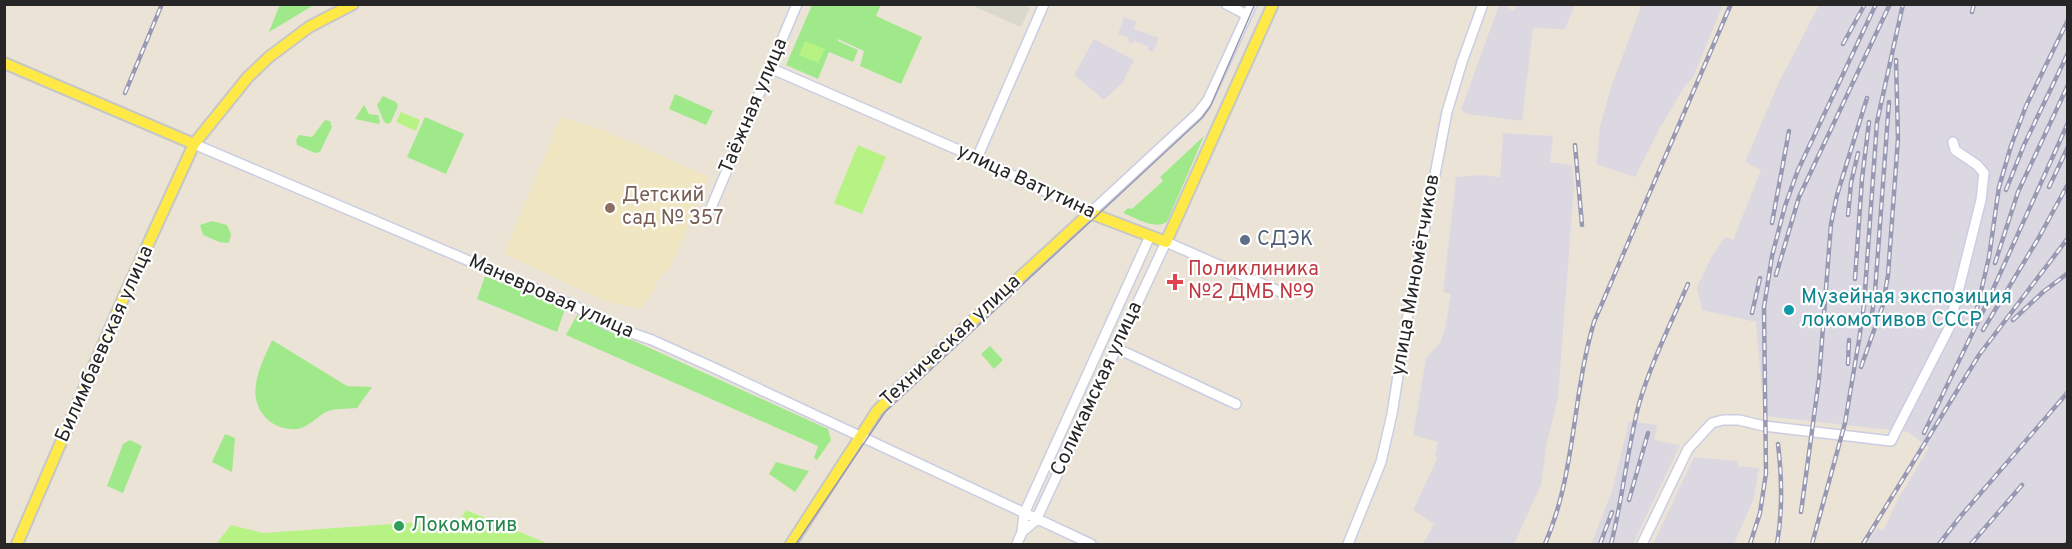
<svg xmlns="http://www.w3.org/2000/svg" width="2072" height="549" viewBox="0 0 2072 549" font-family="Overpass,sans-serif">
<rect width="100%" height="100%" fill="#ebe4d6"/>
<path fill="#dcd8e2" d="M1642,4L1723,5L1693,77L1683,89L1660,128L1635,177L1596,164L1600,127L1611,87Z
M1499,5H1504L1514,11L1517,5H1575L1565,29L1535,28L1533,29L1522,121L1467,114L1461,110Z
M1819,5H2067V544H1867L1875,531L1878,528L1883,531L1898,499L1929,447L1908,432L1764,416L1756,322L1702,310L1697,287L1711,258L1725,237L1733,240L1761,170L1745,162L1778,84Z
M1124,17L1136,22L1134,29L1159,38L1153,52L1148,50L1149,47L1134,41L1132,44L1128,42L1129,38L1118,34Z
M1094,39L1134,60L1123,82L1104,100L1074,75Z
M1503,133L1553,136L1550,162L1572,165L1574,187L1558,397L1546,448L1541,485L1514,544H1423L1434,524L1413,510L1437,459L1435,455L1438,442L1413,435L1426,358L1440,343L1445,328L1451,294L1443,292L1456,177L1480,175L1500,177Z
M1629,421L1657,425L1654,440L1680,445L1633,544H1591L1612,491Z
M1694,457L1738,461V466L1759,468L1754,498L1734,544H1653Z"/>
<path fill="#f0e6c2" d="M561,117L603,130L709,177L671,266L655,283L657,285L641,309L607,302L504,254Z"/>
<path fill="#a0e98b" d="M280,4L314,5L269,32Z
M812,5H881L876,16L922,37L901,84L860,66L864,51L838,39V41L858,50L853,62L829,52L818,79L786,65Z
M675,94L713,111L706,125L669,109Z
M383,96L396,102L398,106L391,122L388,124L384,122L377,105Z
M364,105L369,114L378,115L380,121L379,124L355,119Z
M425,117L464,134L446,174L407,157Z
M325,120L330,121L332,127L320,152L315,153L297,145L296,140L299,135L312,137Z
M1204,136L1167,222C1154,230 1136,218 1123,213L1128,208L1132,209L1163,181L1160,177Z
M212,221L227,225L231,234L229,243L219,242L203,235L200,225Z
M485,276L565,309L557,332L477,299Z
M577,315L828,429L831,440L817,460L814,458L818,446L566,335Z
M272,340L347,386L372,387L357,408C348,409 334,408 326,412C317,417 308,427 298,429C288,430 276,427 268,420C243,397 261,365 272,340Z
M990,346L1003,360L994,369L981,354Z
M225,434L235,438L232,472L212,462Z
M130,440L142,446L123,493L107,486L123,444Z
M776,462L809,471L795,492L769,474Z"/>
<path fill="#b7f285" d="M805,41L825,49L818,63L799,55Z
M401,112L420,120L416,131L396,122Z
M858,145L886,157L862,214L834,203Z
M466,510L549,544H216L231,525L263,533L436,521L456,527Z"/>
<path fill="#dad7cd" d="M971,5H1023L1030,8L1021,27Z"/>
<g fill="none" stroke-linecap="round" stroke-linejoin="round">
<g stroke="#cbcde2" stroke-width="12">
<path id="minor" d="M1226,4L1247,15
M770,68L977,158L1090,213L1197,114L1208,100L1252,4
M194,144L575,306L606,324L652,340L712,367L1091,544
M977,158L1044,4
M711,208L797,4
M1116,348L1236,404
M1022,532L1036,520L1166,242L1283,293
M1017,544L1022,532L1024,514L1150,236
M1348,544L1381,462L1392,414L1406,325L1447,112L1462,62L1483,4
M1642,544L1688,449L1712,423L1723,420H1739L1764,426L1891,441L1949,328L1981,200L1984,173L1977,165L1955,150L1953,142"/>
</g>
<g stroke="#c7c7c7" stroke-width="14">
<path id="major" d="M4,63L194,144
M17,544L122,301L194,144L248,77L269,57L309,27L353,4
M791,544L877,411L898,389L1090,213L1166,242L1273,4"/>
</g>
<use href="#minor" stroke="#fff" stroke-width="9"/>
<use href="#major" stroke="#fee947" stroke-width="10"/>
<path stroke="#9899b3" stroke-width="1.5" d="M796,544L885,412L1202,118L1210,107L1255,4"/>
<g stroke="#9899b3" stroke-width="4.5">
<path id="rail" d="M1972,12L1974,4
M1843,44L1865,4
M125,93L162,4
M1575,145L1582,225
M2049,187L2068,147
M2006,190L2024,145L2068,53
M1848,215L1851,183L1858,153
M1772,223L1789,131
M1995,263L2018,192L2068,85
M1776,275L1799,197L1890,4
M1855,279L1862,179L1869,122
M1752,313L1760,278
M1976,313L1989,257L1999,187L2011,146L2026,106L2068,20
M2013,320L2043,292L2068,273
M1871,321L1875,292L1889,102
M1983,330L2038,239L2068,184
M1848,364L1849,340
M1861,367L1883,305L1888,275L1898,139L1896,60
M1924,433L1985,307L2068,123
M1629,500L1648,433
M1801,512L1819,379L1831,224L1837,195L1867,98
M1545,544C1576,473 1572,396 1594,322L1731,4
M1600,544L1612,512
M1611,544C1623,498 1627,450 1639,404C1651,363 1671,323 1688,284
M1750,544L1760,513L1766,473L1764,307L1772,256L1785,206L1798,170L1876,4
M1777,544C1783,510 1782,478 1778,444
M1812,544L1845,423L1859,340L1864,305L1877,122L1903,4
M1863,544L1979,355L2068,238
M1939,544L1960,517L2068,392
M1971,544L2022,485
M2066,544L2068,543"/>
</g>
<use href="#rail" stroke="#fff" stroke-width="2" stroke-dasharray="7" stroke-linecap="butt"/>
</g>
<circle fill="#8d6e63" stroke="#fff" stroke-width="2" cx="610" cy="208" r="6"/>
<circle fill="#5c6f8a" stroke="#fff" stroke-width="2" cx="1245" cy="240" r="6"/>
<path fill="#e0444e" stroke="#fff" stroke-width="2" d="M1172 273h6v6h6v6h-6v6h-6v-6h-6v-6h6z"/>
<circle fill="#0f9aa8" stroke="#fff" stroke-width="2" cx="1789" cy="310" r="6"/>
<circle fill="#2e9e5b" stroke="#fff" stroke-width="2" cx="399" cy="526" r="6"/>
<g text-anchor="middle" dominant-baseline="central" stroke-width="4.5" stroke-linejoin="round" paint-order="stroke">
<g font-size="20" fill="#262626" stroke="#fff">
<text transform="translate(754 106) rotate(-67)">Таёжная улица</text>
<text transform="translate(1026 182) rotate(25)">улица Ватутина</text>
<text transform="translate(1416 275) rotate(-80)">улица Миномётчиков</text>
<text transform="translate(551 297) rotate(24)">Маневровая улица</text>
<text transform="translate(951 341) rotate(-43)">Техническая улица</text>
<text transform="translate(105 344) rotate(-66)">Билимбаевская улица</text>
<text transform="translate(1097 389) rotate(-65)">Соликамская улица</text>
</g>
<g font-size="20" fill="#785e54" stroke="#fff" text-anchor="start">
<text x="622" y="196">Детский<tspan x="622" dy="23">сад № 357</tspan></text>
</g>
<g font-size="20" fill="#4e5e75" stroke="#fff" text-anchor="start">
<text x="1257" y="240">СДЭК</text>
</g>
<g font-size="20" fill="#be3a42" stroke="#fff" text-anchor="start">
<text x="1188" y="270">Поликлиника<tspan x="1188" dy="23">№2 ДМБ №9</tspan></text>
</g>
<g font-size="20" fill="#0d838f" stroke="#fff" text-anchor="start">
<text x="1801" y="298">Музейная экспозиция<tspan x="1801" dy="23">локомотивов СССР</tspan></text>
</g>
<g font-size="20" fill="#27864d" stroke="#fff" text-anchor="start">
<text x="411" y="526">Локомотив</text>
</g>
</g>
<rect width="2072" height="549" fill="none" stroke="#262626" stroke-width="12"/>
</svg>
